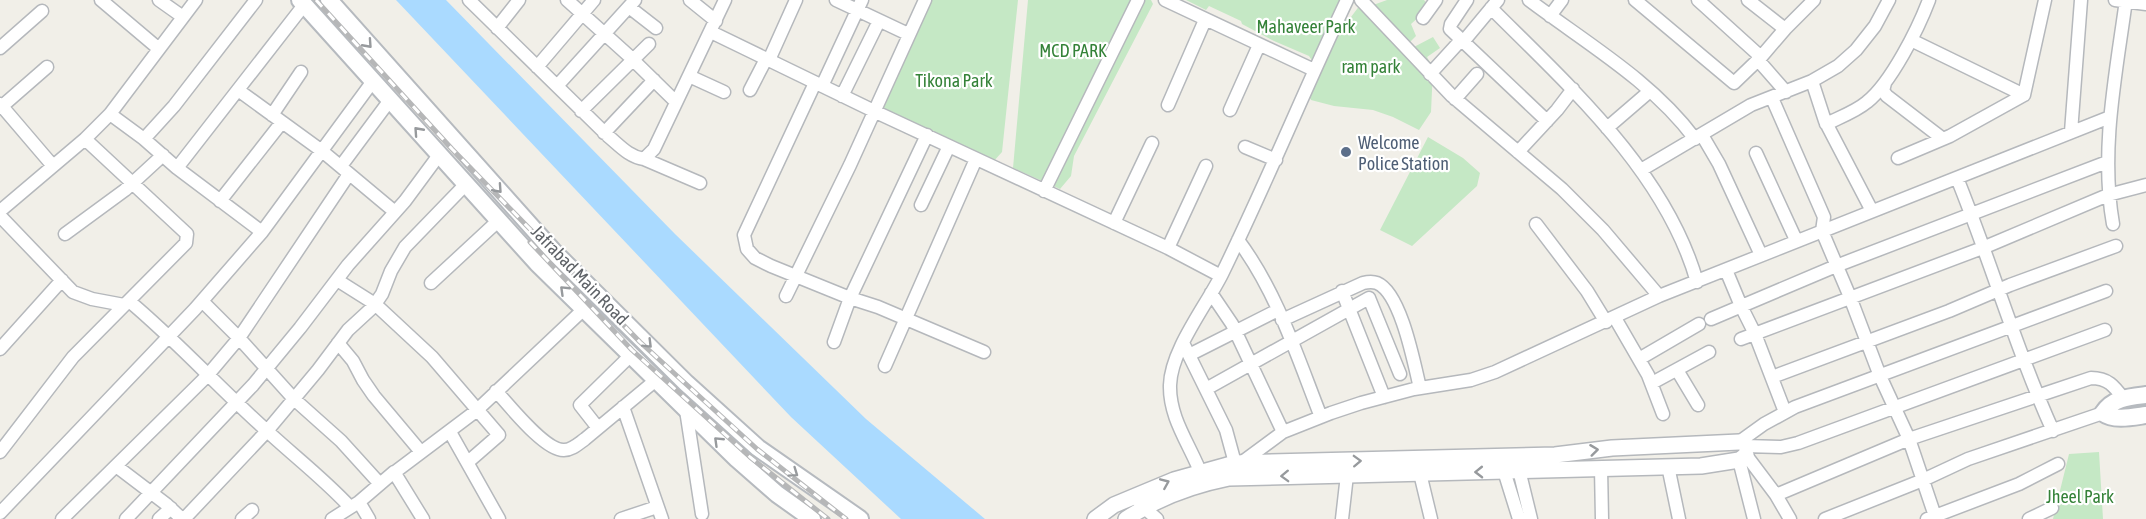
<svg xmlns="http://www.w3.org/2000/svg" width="2146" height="519" viewBox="0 0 2146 519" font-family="'Asap Condensed',sans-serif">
<rect width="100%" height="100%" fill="#f1efe8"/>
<path fill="#c5e8c5" d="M931,0H1018L1002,152L993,162L878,109Z
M1028,0H1151L1153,4L1074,156L1071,176L1060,189L1013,168Z
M1186,0H1346L1313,62L1309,56L1274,41L1242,24L1241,21L1209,6L1206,10Z
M1387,0H1424L1430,7L1411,24L1416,36L1408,44L1412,48L1433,37L1440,48L1427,57L1433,68L1431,112L1419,130L1393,117L1373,110L1334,106L1311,100L1309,96L1345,19L1351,17L1360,5L1376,4Z
M1428,137L1463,158L1480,173L1477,186L1412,246L1380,230Z
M2099,452L2103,519H2053L2069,454Z"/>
<path fill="#aadaff" d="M396,0H446L675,234L866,419L985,519H901L791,417Z"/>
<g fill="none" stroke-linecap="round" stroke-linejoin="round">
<g stroke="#b5b8bc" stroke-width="15">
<path id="minor" d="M101,0L159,49
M159,0L183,17
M469,0L608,136C619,145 629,157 644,159L654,149L725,0
M567,0L628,55L676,102
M690,0L716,21
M836,0L908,34
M1165,0L1314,70
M1361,0L1452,96L1562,189L1603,230L1659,296
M1467,0L1451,24L1450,29L1547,121
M1529,0C1586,43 1652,81 1695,139
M1635,0L1734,83L1761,57L1785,29L1814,0
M1698,0L1761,57
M1748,0L1785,29
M2115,0L2146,4
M629,7L656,28
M1491,8C1569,86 1666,172 1697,282
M1550,16L1562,0
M1423,18L1436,0
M497,28L519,0
M711,32L878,113L1168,248L1221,276
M1911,40L2024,95
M1463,42L1498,0
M0,48L42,11
M769,60L796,0
M1758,60L1786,92
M537,67L594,0
M1430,74L1461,40
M689,76L724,92
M1812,81L1825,121L1872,211
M815,83L744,235L747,249L755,258L771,266L850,298L878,307L984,352
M1885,83L1883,91L1887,96L1943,139
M557,86L635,0
M822,86L862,0
M238,90L322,151L395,212
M750,90L766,59
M842,96L879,21
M1772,98L1824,217L1822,231L1850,297L1880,376L1909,439L1936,519
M1455,99L1477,74
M0,104L53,166
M1168,105L1205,20
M0,108L47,67
M1230,110L1259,45
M581,111L649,44
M110,114L144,139L177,168L262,232
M272,115L301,72
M1826,124C1840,117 1855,112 1867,102C1891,83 1918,29 1929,0
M1607,128L1650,91
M2071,132L2081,0
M604,133L654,80
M1702,135L1719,164L1761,255
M144,139L174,106L256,0
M1245,147L1276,160
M1518,152L1557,110L1573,89
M1756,153L1796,240
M1898,158L1950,136L2024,95L2045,0
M644,159L700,183
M341,166L390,100
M177,168L304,5
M1641,170L1751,105L1812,81L1838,66L1856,50L1875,26L1889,0
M1957,178C1991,262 2016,349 2053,431
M1044,191L1138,0
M220,201L282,122
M921,205L949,146
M0,211L85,139L110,114L196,0
M0,216L73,292L92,299L124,305
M1114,223L1152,143
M1536,224L1587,291L1606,322
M2113,224C2100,150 2116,74 2126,0
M65,234L125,190L163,155
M1238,240C1277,292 1297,356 1321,417
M1168,248L1206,166
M1726,270L1741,306L1755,334L1785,412
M337,280L375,304L432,357L499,435L468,462
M431,283L498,221
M1342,291L1384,397
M1211,293L1232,324L1283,432
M786,296L850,165L925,0
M129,301C177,341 219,388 266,430C294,456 324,479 350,507
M202,301L239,338L294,399L341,441L380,484
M1615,318L1648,375L1663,414
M1711,319L1836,266L2107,162
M1282,320L1363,283C1367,282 1372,281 1377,283C1401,293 1414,363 1420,388
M1741,339L1985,247L2108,195L2146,185
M834,342L850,298L927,135
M338,343L353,361L363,380L374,396L421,452
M1183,343L1226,430L1235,463
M0,349L62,280
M1189,355L1278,310
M1639,359L1699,324
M885,366L976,159
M1677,370L1698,405
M1772,377L1949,311L2010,285L2116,246
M1652,383L1709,352
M1206,389L1369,298L1400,374
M496,391C509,405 545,451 564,450C572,450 578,444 585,439L656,380
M623,407L662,519
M686,410L702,514
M598,428L580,405L631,355
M450,432L499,519
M1745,446L1781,447L1798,443L2105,330
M0,452L73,357L186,243L187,234L85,139
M1739,460L1754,519
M1241,463L1283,432L1331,413L1361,403L1414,389L1471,380L1495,372L1659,296L2110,117
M1418,465L1431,519
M116,466L166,504L182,519
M1668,466L1679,519
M1601,468L1602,519
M1519,470L1531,519
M1504,471L1519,519
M395,472L476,411L584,309
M1203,479C1192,447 1169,420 1170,385C1171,350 1206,306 1222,274C1266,184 1304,91 1347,0
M1776,495L1909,439L2091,378C2108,378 2114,386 2123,398
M359,502L369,519
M1140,504L1157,519
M0,513L195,309L262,232L373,81
M62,519L207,376L239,338L349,174
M126,519L253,385L300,328L348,265L405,201L439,155
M159,519L171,508
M184,519L267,431L318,370L348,330L373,307L382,294L391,271L405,247L466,184
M242,519L252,510
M332,519L359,502L394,472L423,519
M621,519L657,507
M1342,519L1347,475
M1790,519L1776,495L1746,455L1745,446L1739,442L1764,424L1795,407L2106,291
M1825,519L1923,480L1968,459L2103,413
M1927,519L2019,484L2058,464
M2029,519L2052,508"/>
</g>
<g stroke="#b5b8bc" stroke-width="18">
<path id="tertiary" d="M1095,519L1114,505L1174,480L1235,463L1555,455L1612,448L1739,442
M1126,519C1156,499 1194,485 1229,478L1701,466L1739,460L1746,455"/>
</g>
<g stroke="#b6babf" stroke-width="20">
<path id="secondary" d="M300,0L537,263L737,459L777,494L812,519
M329,0L553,251L686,383L758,448L860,519
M2146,395C2129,397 2113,398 2103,413C2114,421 2132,417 2146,415"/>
</g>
<use href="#minor" stroke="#fff" stroke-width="12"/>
<use href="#tertiary" stroke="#fff" stroke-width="15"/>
<use href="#secondary" stroke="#fff" stroke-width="16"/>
<g stroke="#b6b7b8" stroke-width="5">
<path id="rail" d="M316,0L452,149L640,342L757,449L846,519
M530,242L632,350L750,457L828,519"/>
</g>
<use href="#rail" stroke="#fff" stroke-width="3" stroke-dasharray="9" stroke-linecap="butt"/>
</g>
<defs><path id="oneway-chevron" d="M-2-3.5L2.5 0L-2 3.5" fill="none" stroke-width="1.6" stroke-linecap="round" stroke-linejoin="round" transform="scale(1.5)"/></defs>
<g stroke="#979a9d">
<use href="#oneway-chevron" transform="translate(368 44) rotate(48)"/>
<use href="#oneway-chevron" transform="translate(418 131) rotate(-132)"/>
<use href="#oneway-chevron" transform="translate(498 189) rotate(48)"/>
<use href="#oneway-chevron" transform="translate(564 290) rotate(-136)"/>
<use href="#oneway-chevron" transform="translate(648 344) rotate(45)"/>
<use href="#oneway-chevron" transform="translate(718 441) rotate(-136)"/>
<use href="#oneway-chevron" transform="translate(1594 450) rotate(-7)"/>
<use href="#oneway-chevron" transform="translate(1357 461) rotate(-2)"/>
<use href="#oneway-chevron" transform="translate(1479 472) rotate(179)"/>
<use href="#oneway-chevron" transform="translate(794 473) rotate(35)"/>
<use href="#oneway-chevron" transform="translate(1285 476) rotate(178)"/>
<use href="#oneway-chevron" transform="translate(1165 483) rotate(-23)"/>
</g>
<circle fill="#5c6f8a" stroke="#fff" stroke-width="2" cx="1346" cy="152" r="6"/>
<g text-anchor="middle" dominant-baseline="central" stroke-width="4.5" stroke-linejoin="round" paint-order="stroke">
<g font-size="18" fill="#348238" stroke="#fff">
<text x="1306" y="26">Mahaveer Park</text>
<text x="1073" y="50">MCD PARK</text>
<text x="1371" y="66">ram park</text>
<text x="954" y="80">Tikona Park</text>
<text x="2080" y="496">Jheel Park</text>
</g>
<g font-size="18" fill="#4e5e75" stroke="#fff" text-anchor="start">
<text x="1358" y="142">Welcome<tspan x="1358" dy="21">Police Station</tspan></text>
</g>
<g font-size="18" fill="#5f6368" stroke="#fff">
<text transform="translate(580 275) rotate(46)">Jafrabad Main Road</text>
</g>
</g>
</svg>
